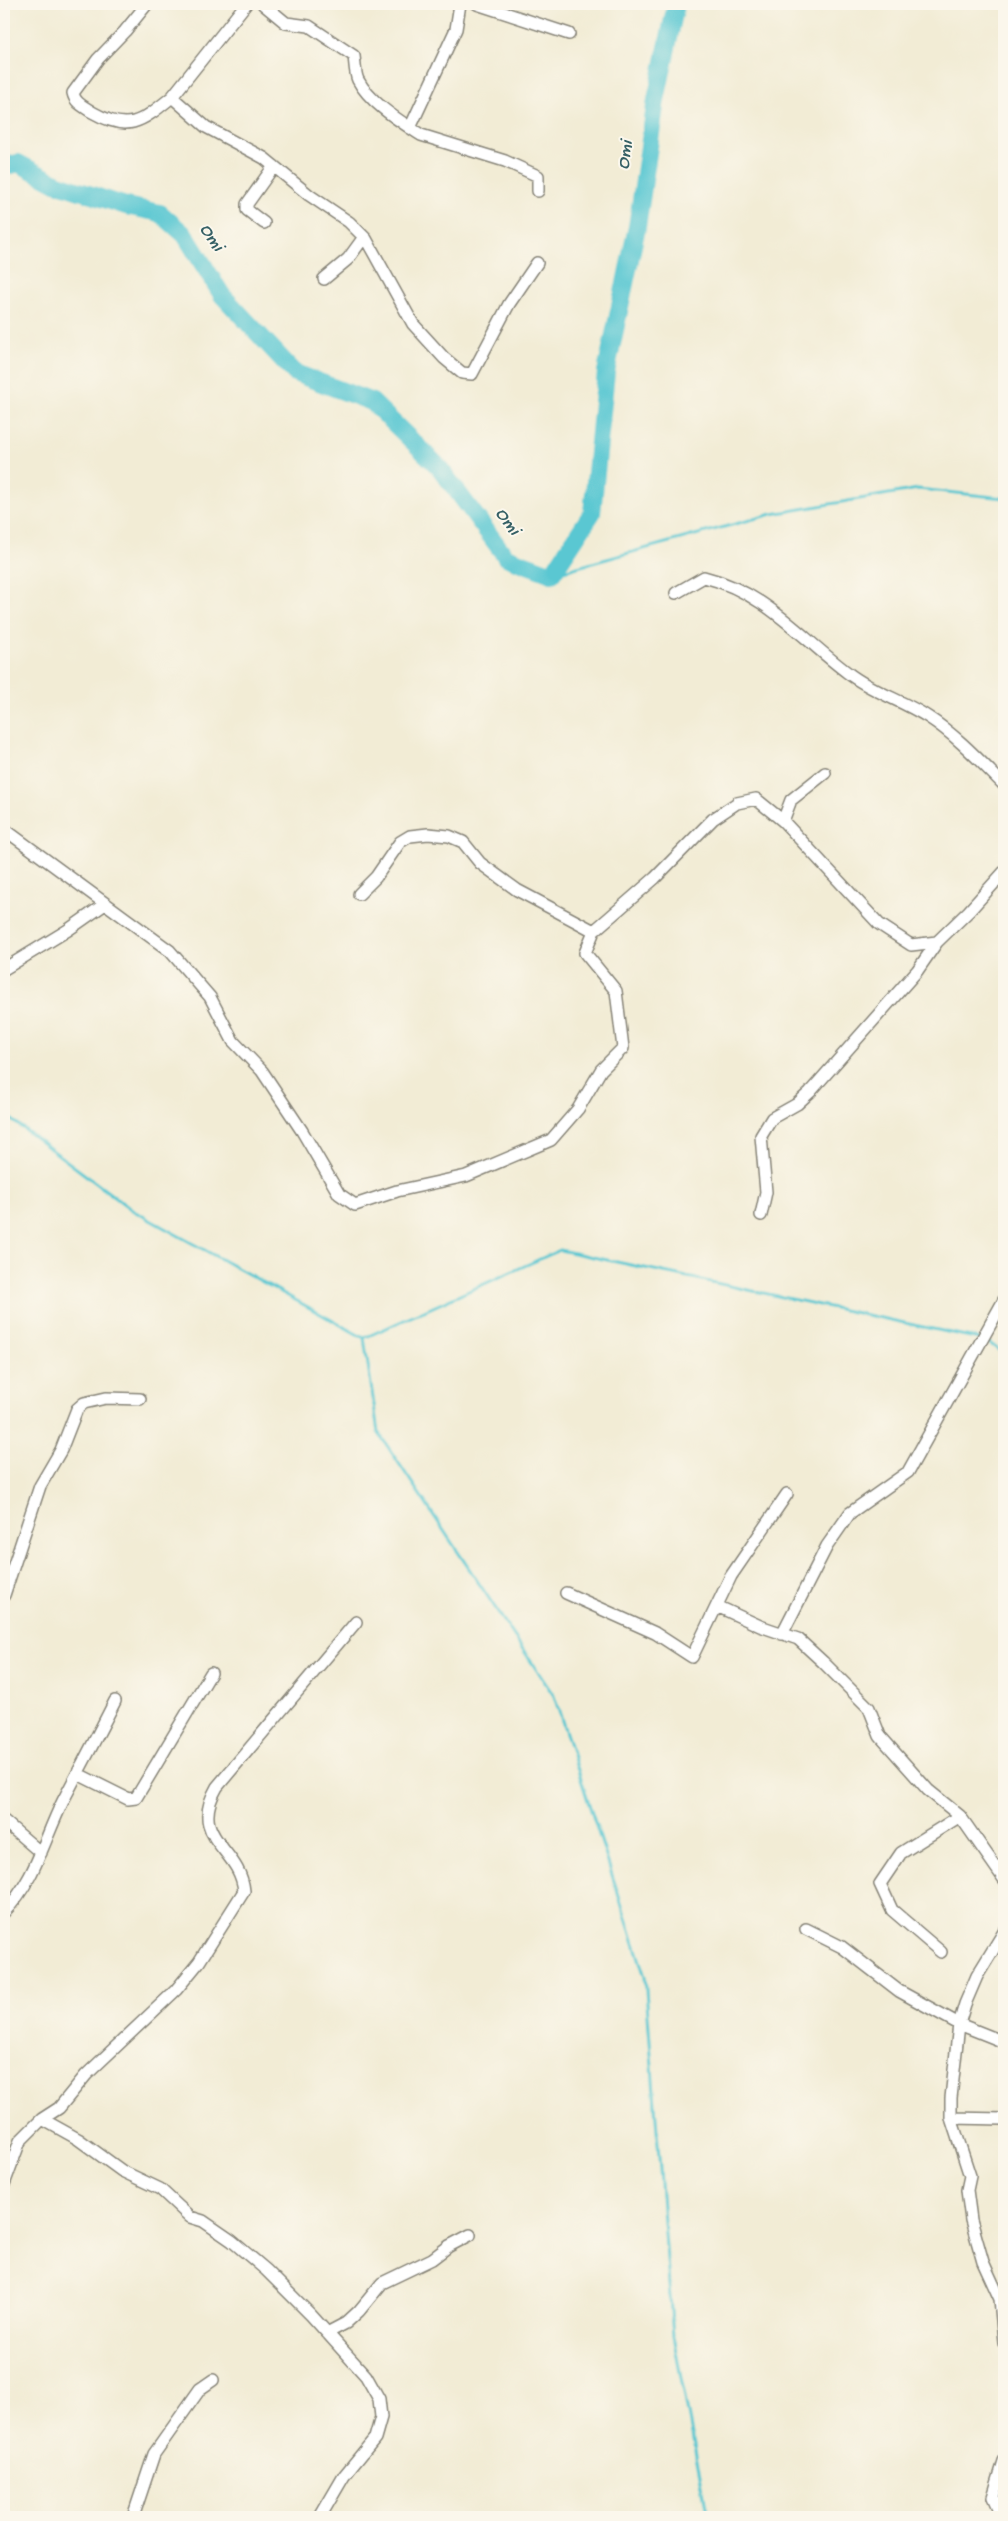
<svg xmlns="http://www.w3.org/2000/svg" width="1008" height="2521" viewBox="0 0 1008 2521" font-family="'Gochi Hand',sans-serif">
<rect width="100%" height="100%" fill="#fbf7ec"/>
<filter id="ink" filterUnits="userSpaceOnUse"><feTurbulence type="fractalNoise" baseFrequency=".02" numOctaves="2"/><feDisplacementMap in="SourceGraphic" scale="10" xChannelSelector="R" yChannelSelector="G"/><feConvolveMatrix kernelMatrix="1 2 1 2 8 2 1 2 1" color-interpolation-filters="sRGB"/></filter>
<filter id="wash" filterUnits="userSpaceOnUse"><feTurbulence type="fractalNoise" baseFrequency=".0096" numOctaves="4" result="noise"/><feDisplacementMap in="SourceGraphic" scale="20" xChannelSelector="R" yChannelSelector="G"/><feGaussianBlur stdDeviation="1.12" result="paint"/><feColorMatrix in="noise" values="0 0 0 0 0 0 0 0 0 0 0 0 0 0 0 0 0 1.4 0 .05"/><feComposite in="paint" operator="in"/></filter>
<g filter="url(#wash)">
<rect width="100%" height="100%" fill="#f2ecd5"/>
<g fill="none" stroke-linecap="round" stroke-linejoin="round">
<path stroke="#5ac7d2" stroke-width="3" d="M552,574L772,514L918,489L1004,498
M4,1114L132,1210L364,1338L560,1250L980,1339
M364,1338L378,1432L554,1696L645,1977L673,2336L708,2517
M988,1342L1004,1354"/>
<path stroke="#5ac7d2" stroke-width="18" d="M4,167L18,163L58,184L126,206L160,213L185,235L222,295L295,373L372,402L439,467L506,557L552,574L592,513L606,372L637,227L656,100L676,4"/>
</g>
</g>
<g filter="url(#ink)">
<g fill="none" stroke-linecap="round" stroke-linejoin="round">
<g stroke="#878478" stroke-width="14">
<path id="minor" d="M147,4L125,31L98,59L73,93C75,103 83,106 92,112C129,133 141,122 172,97
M246,4L172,97L206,127L264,158L309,195L349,222L366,239L413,324L444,358L462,373L472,374L509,304L537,263
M263,4L286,23L309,26L354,56C355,63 355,74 358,80C370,103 400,121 421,135L505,161L538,176V191
M477,4L569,34
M410,128L456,29L460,4
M264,223L247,210V204L274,166
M324,279L348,259L364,237
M676,593L704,577C765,592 800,637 848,673C872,692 902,700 928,717C956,735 980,761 1004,785
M783,821L791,800L825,773
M4,829L170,951L210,997L233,1041L262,1071L302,1131L339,1194L355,1205L397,1191L466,1176L551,1140L578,1109L601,1070L623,1048L616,991L585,953L594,931L655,878L713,819L737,803L756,799L783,821L879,924L911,945L937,942L969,911L1004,872
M359,894L376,877L400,842L410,836L428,834L449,836L463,842L480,863L517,890L594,931
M4,969L68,930L105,904
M761,1215L766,1192L761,1136L772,1118L797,1104L810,1092L917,971L937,942
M566,1593L655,1633L692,1657L731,1576L787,1494
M4,1595L40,1486L61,1450L77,1409L84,1403L106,1398L140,1399
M717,1606L760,1626L798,1639L823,1662L869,1708L880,1736L928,1790L960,1816L1004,1879
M782,1634L827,1546L850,1513L908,1472L1004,1300
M78,1774L128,1799L136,1798L211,1673
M4,1821L41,1853
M4,1912C35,1881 44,1839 63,1801C80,1768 98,1735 115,1701
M806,1929L842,1947L899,1991L959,2024L1004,2042
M1004,1932L977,1976L965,2004L959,2024L951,2098V2118L970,2176L967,2190L971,2220L983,2262L1000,2299L1004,2342
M941,1952L892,1910L880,1884L901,1853L960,1816
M951,2118L1004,2119
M42,2119L78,2139L122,2171L160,2189L190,2217L203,2221L232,2241L266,2270L311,2315L366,2376L379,2399L381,2417L375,2438L344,2476L320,2517
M4,2184L20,2141L42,2119L59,2108L86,2075L176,1990L199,1962L244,1891C240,1847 187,1839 217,1787L356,1622
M327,2333L346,2323L359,2311L382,2283L432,2259L449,2246L470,2235
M133,2517L154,2454L200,2389L213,2380
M1002,2517L993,2497L1004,2461"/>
</g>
<use href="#minor" stroke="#fff" stroke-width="11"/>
</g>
</g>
<g text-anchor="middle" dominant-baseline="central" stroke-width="4" stroke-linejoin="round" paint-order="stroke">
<g font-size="19" font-style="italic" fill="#356065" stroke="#fbf7ec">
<text transform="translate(626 155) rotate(-82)">Omi</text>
<text transform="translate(211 238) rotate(56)">Omi</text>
<text transform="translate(507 522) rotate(53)">Omi</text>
</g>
</g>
<rect width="1008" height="2521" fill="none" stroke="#fbf7ec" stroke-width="20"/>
</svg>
